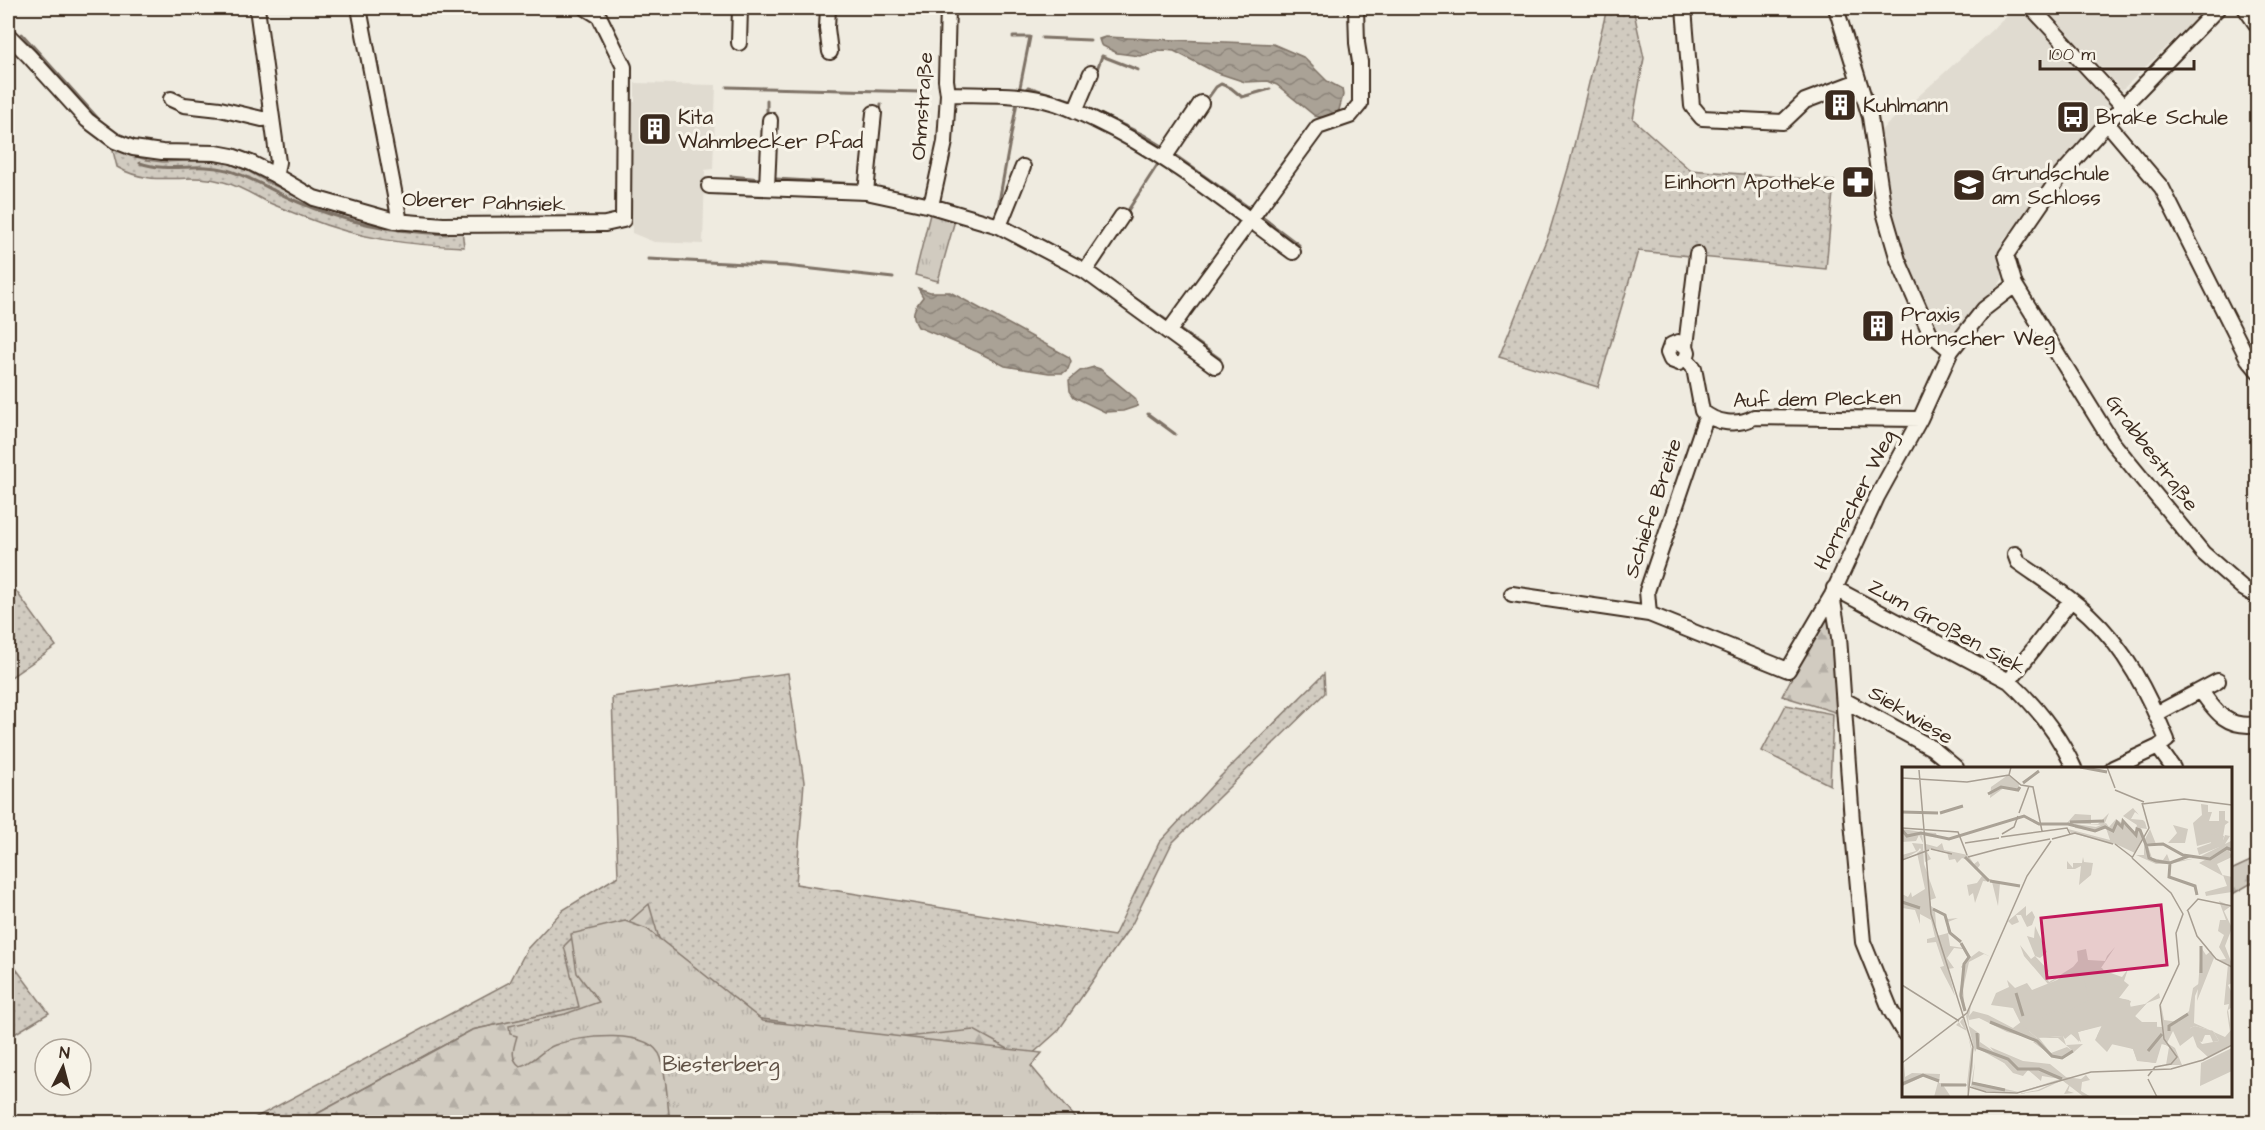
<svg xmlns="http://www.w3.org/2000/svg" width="2265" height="1130" viewBox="0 0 2265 1130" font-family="'Architects Daughter',sans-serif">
<defs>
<pattern id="grass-dots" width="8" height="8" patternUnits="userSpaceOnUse" patternTransform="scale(1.5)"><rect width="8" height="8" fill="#d1cbc0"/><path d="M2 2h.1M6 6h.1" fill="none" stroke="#b4aea5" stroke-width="1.8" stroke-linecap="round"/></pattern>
<pattern id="forest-firs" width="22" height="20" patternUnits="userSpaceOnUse" patternTransform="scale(1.5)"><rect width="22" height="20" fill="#d1cbc0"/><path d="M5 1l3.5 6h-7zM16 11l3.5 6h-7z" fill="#b4aea5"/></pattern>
<pattern id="park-tufts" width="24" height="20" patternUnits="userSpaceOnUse" patternTransform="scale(1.5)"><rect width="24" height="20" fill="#d1cbc0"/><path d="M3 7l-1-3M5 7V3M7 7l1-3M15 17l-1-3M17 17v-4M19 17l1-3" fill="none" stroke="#b4aea5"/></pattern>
<pattern id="water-waves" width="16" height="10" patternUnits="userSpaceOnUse" patternTransform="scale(1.5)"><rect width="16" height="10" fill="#aaa296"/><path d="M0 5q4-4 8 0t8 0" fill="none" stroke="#8c847a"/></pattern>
</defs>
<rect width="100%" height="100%" fill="#efebe0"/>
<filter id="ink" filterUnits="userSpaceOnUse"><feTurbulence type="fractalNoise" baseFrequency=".0167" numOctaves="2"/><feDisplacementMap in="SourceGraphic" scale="12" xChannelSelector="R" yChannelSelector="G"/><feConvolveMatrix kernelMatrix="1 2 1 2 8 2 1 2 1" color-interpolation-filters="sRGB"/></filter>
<g filter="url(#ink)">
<path fill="#e0dbd0" d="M2016,8H2026L2115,105L2003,241L2002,280L1989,298L1952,332L1937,326L1897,240L1880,131Z
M2049,8H2187L2196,18L2122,90L2046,11Z
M635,83L716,85L713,169L705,170L703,244L654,242L632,233L628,120H632V102H635Z"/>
<path fill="url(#grass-dots)" stroke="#867a6f" stroke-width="1.5" d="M1607,8H1633L1644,58L1633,119L1690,170L1834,181L1826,269L1638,251L1598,387L1499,357L1549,233L1570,162Z
M111,143L130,155L147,160L163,162L203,160L231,164L246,170L271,184L312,202L462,230L464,247C409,245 359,239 307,218C293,213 279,207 265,201C252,194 239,186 224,182C187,171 154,189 117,167Z
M8,580L56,646L8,679Z
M788,673L804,782L796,884L1114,936L1159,843L1220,777L1324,674L1325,693L1172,843L1132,924L1058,1031L1020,1065L886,1039L793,1035L755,1018L660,942L654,926L579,1007L472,1030L302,1122H247L510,982L527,949L563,910L618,876L612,697Z
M1786,705L1833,714L1830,785L1762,751Z
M8,958L49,1013L8,1038Z"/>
<path fill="url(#forest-firs)" stroke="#867a6f" stroke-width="1.5" d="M1830,606L1838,713L1782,696Z
M2257,858V880L2231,895V870Z
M649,904L660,942L755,1018L785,1022L793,1035L886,1039L974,1030L1012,1051L1020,1065L1079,1122H302L472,1030L579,1007L564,946L575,935L622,928Z"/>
<path fill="url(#park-tufts)" stroke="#867a6f" stroke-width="1.5" d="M930,214L955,220L938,281L915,275Z
M625,921L647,929L763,1021L1042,1053L1031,1066L1078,1122H670C667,1102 667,1078 661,1058C651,1027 579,1036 555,1045C541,1050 534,1063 520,1066C509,1058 514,1047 517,1036L510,1034L509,1026L565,1014L599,1002L577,973L571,934Z"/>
<path fill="url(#water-waves)" stroke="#7e7266" stroke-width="1.5" d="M1105,37L1273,44L1303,57L1327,81L1342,89L1343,95L1339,110L1334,115L1324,118L1315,116L1277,85L1268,81L1245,82L1215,72L1174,51L1164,50L1140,56L1117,53L1101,45L1099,39Z
M918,288L930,292H950L1069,357L1071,361L1068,369L1063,373H1049L1005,366L978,352L918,327C910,314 914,308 923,297Z
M1094,367L1100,369L1135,398L1138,406L1123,411L1105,412L1074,397L1070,391L1069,380L1080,371Z"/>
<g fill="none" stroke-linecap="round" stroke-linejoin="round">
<path stroke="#7e7266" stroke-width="3" d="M8,25L10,26
M22,34L103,124
M1013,37H1029
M1042,38L1090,40
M1096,72L1102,56L1138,70
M727,87L921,92
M1020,87L1030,37
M1028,87L1073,101
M1206,101L1216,87L1221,84L1231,88L1242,97L1270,89
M1084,106L1144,135L1164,147
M880,113L881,104
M767,115V100
M1176,156L1248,207
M140,163C168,173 198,162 227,170C252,177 274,192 298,202C346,223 395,232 447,234
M731,176L761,179
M776,179L859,184
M874,183L876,155
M997,213L1017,102
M1125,215L1158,164
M1262,217L1299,245
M1008,222L1083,262
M648,259L786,266L893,278
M1109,280L1166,320
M1180,330L1220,359
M1148,414L1175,434"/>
<g stroke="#3b2a1e" stroke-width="18">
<path id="minor" d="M257,8L278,162L276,173L273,174
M359,8L400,222
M828,8L827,28L830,52
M1684,8L1692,106L1702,118L1783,122L1805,101L1858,81
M1836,8L1870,117L1884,212L1898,260L1930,333L1951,351
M2032,8L2123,106
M2245,8L2258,27
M8,35L29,56L87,120L115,141L133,148L162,152L216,153L232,156L251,163L273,174L314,198L395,221L443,225L605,224L623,220L624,67L599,16L586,8
M739,43L740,8
M948,94C980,95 1013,93 1044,100C1061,104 1079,112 1095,120C1167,154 1229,205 1293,252
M171,99L184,105L220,109L262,119L272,118
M1075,111L1091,73
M2107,123L2162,188L2248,359L2258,371
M1164,158L1201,103
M709,186L866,192L931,206L999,226L1085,271L1215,366
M767,187L770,120
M866,192L874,113
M931,206L945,142L948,94L946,80L948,8
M999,226L1023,167
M1085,271L1122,216
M2015,285L2112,442L2203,553L2244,589L2258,597
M1169,331L1318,127L1350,116L1360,104V62L1357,43L1356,8
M1686,346L1697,254
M1686,359L1679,363L1671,360L1668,353L1671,345L1678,342L1686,346L1688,352L1686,359L1694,368L1702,411C1716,424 1738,426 1754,417L1920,419
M1708,417L1704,423L1647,591L1649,614L1788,670L1832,595L1877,497L1920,419L1951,351L1984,309L2015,285L2006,255L2061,175L2107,123L2218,8
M2015,554L2018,562C2042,579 2068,595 2089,615C2126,649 2148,694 2167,740L2158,747L2113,768
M1834,588L2009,681C2036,706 2059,734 2074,768
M1512,594L1649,614
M1832,595L1839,637L1852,821L1863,942L1891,1011L1904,1033
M2009,681L2071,600
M2201,691C2216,713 2228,729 2258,724
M1844,700L1932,748L1956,768
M2156,714L2218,681
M2158,747L2173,768"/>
</g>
<use href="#minor" stroke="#f7f3e8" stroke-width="14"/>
</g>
</g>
<defs>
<g id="building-square" transform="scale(1.725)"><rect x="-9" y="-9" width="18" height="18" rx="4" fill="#3b2a1e" stroke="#f7f3e8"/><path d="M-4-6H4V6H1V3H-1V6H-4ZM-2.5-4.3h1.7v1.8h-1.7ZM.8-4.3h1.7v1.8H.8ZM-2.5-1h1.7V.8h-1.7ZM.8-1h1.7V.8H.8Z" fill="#fff"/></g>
<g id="bus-square" transform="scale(1.725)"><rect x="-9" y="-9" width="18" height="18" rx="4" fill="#3b2a1e" stroke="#f7f3e8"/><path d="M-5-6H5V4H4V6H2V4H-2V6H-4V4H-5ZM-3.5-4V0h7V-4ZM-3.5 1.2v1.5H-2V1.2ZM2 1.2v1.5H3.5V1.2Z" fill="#fff"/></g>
<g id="pharmacy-square" transform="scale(1.725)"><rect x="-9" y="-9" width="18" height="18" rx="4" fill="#3b2a1e" stroke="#f7f3e8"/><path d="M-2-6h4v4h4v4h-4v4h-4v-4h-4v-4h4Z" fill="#fff"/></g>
<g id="school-square" transform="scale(1.725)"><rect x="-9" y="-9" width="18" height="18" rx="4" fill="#3b2a1e" stroke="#f7f3e8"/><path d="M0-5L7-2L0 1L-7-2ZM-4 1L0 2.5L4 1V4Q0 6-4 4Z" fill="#fff"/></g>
</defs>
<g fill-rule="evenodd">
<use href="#building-square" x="1840" y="105"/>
<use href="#bus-square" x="2073" y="117"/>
<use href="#building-square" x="655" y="129"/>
<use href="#pharmacy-square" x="1858" y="182"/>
<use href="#school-square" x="1969" y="185"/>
<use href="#building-square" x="1878" y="326"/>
</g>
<g text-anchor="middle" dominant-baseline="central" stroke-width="6" stroke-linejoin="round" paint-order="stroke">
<g font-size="21" fill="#3b2a1e" stroke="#f7f3e8" text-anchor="start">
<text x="1863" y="105">Kuhlmann</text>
<text x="678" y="117">Kita<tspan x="678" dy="24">Wahmbecker Pfad</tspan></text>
<text x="2096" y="117">Brake Schule</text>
<text x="1992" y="173">Grundschule<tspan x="1992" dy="24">am Schloss</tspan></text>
<text x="1835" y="182" text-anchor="end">Einhorn Apotheke</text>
<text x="1901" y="314">Praxis<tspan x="1901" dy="24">Hornscher Weg</tspan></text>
</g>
<g font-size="21" fill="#3b2a1e" stroke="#f7f3e8">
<text transform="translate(922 106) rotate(-86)">Ohmstraße</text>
<text transform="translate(484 202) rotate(2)">Oberer Pahnsiek</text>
<text transform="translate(1817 399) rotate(-1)">Auf dem Plecken</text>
<text transform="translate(2152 453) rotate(53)">Grabbestraße</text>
<text transform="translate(1855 500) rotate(-63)">Hornscher Weg</text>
<text transform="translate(1653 508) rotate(-72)">Schiefe Breite</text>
<text transform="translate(1947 627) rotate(29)">Zum Großen Siek</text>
<text transform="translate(1911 715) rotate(31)">Siekwiese</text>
</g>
<g font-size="21" fill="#605246" stroke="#f7f3e8">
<text x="721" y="1064">Biesterberg</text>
</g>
</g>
<g transform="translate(1902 767)">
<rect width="330" height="330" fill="#efebe0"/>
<path d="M106,8L117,17L116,24L103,20L88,31L89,20ZM299,37L306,38V45H310L307,54H317V44H323V53L327,55L323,58L320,76L323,68L328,69L323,77L329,74L330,79V83L324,81L305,92L299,89L317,80L310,75L295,79L291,56L300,48ZM231,41L237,48L233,45L229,52L241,53L243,55L245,62L238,61L242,71L233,86L216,78L169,66L166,62L208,73L204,61L191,64L173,61V57L194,60L204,56L207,60L214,52L233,65L235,58L221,49ZM271,58L286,62L283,76H266L275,66ZM21,65L34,66L35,70L22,69L24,77L35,80L40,76L42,83L66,88L72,97L76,94L78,98L75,102L78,105L73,102L67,93L60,91L55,96L53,92L47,93L45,85L32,82L24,83L29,92L23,95ZM10,76L21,77L22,97L34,131L28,133L29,139L46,152L56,151L46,155L49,166L54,170L46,166L48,179L62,181L69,190L77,184L89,190L82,187L67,195L61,222L63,243L57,227L62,203L59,200L66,191L61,182L52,181L45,191L52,201L46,202L53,229L38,200L42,199L34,175L25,176V172L33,170L29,153L18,147V157L13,143L0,141V127L6,130L9,125L10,130L23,122L15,86L19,83L18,81L16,84L0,93V88L14,84ZM33,144L44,149L46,166L35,169ZM321,108L330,110V125L304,129L303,125L325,119ZM80,109L98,116L96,139L90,115L81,114L73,136L71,126L67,129L65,118L75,116ZM317,134L329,139L322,144L330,161L323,179L330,197V216L326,218L330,226V240L326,243L328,256V265L325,245L327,237L322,238L326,197L315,193L324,192L317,180L322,168L316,164L318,153H324ZM124,139V149L130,144L133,150L130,158L125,160L119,148H114L117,155L110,158L106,154ZM133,159L145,185L138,191L133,189L147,204L143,207L147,215L171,200L176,194L175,184L184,182L186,193L203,194L205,189L213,180L199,201H175L146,217L122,189L118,178L129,192L133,189L125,169L132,171ZM299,180L304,188L309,184L312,191L295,234ZM69,239L67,249L71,244L86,248L111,261L127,249H136L141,258L127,264L135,271L161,269L164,278L181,277L172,285L156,271H137L149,286L135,273L105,265L77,251L67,253L66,249L67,259L78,267V275L103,292L102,296L75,281L73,285L64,249ZM61,251L71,286V299L66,330L65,319L41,318L49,330H32L36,315L22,309L1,319L3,296V310L10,306L38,307L37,316L65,317L69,282L65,264L54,258L57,255L59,259L62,261L58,255ZM293,259L311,264L317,274L311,275L308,268H303L300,275L295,274L288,261ZM73,295L71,315L117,325L158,312L140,309L139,314L125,302L152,307L164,314L168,318L166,324L172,326L162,327L167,318L161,313L137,324L116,327L136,323L153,315L117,325L80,324L69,319Z" fill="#d1cbc0" fill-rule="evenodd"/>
<path d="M248,62L254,77L245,76L250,91L261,93L265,87L268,95L295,91L267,97H254L234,88H242V74ZM326,81L330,90L315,97L321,109L297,96ZM181,90L182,95L191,96L189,108L177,118L179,99L173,102H165V94L171,101V96H180ZM178,195L220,210L226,202L222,214L227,218L217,231L227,233L229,241L244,237L233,249L236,259L260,260L259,237L262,253L276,255L287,244L291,221L299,215L293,229L292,256L323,270L329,263L330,277L306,290L295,280L291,269L278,279L271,264L265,276L273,281L280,298H264L267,280L260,276L254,296L235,294L231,282L209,277L202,268L195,269L200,258L176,265L179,275L169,267L163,272L161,269L135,271L119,257L111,241L89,238L94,226L107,220L105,213L113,221L125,216L130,223L155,213ZM293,259L311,264L317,274L300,277L293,269L296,267L288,261ZM135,273L149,286L165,280L171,284L159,291L150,289L131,275ZM88,280L121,294L148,297L164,310L179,312L184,308L188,313L180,315L179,324L189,330H182L152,307L126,303L121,309L111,306ZM330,281V304L298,319L299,296Z" fill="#d1cbc0" fill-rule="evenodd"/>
<path d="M207,46L202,58L165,56L173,47L189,48V57H196ZM0,62L20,65L21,76L17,68L14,74L0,75ZM178,196L200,201L204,206L203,216L222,222L216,231L229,234L227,240L243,237L257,226L258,231L245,236L233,249L240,255H255V260H261L264,278L259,277L253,296L235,293L231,282L216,275L211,276L205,285L193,273L200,259L176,265L177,275L170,267L150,269L140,250L157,242L161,247L187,233L180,203L171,202Z" fill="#d1cbc0"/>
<path d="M310,67L322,69L320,79L297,88L295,81L309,76Z" fill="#d1cbc0"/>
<path fill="none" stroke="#aaa296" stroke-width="3" d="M178,0L205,5M121,16L137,4M86,27L99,20L116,23L118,20M0,45L36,46M38,46L61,39M168,55L202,54M0,63L5,69L19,66L47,72L122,49L137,57H166L193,64L203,60L211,64L215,55L220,60L221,54L234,68L235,62L238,63L244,78L261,77L281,88L308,92L325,81L330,83M244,78L247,91L254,94L268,96L287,89M63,90L87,114M268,96L267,110L293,119L295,128M88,114L118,119M0,135L18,141M31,142L43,148L48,166L59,175M59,176L67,190L62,197L59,229L63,244M299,179V206M114,226L121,249M88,255L135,274L150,289L160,291L171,284M267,264V259L286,247M75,266L76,281L106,292L116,302H137L160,312M246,284L260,267M70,316L103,323M0,317L21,308L37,314M39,318H64"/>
<path fill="none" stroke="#a79e92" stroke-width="1.5" d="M205,0L213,21M17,3L29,147L71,280L66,330M107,8L119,18L131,20L140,64M0,11L65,15L107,8L109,0M213,23L242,35M240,37L282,32L330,38M117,46L127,19M0,61L56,65L65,88M100,67L112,60L116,49M99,70L165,61L168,67M150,72L173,66L211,77M63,76L97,71M213,77L230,90M29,82L50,87M96,82L148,72M66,90L96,82M230,91L269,126L281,147L274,166L277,197L258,238L262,272L275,290L269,297L253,300L246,309M230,91L247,61L240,36M0,93L27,83M285,144L296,132L330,139M286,144L295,169L314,192L330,200M0,218L57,254M0,296L65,246L125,109L149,74M246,312L255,330M68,320L84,325L115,326L189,305L269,302L301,293L330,278"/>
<path fill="#c2185b" fill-opacity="0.15" stroke="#c2185b" stroke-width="3" d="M259,138L265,198L145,211L139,151Z"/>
<rect width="330" height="330" fill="none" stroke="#3b2a1e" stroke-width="3"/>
</g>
<rect width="2265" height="1130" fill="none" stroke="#f7f3e8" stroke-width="30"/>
<rect x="15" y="15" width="2235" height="1100" fill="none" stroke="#3b2a1e" stroke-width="2" filter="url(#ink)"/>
<g transform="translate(63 1067) rotate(6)"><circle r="28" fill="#f7f3e8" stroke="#aca397" stroke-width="1.5"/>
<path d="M0-4.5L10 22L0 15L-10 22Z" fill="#3b2a1e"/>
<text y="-9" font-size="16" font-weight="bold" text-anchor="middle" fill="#3b2a1e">N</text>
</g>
<path d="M2040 60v9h154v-9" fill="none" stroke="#3b2a1e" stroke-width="3"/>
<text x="2049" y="60" font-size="18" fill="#3b2a1e" stroke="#f7f3e8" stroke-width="4.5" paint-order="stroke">100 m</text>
</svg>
